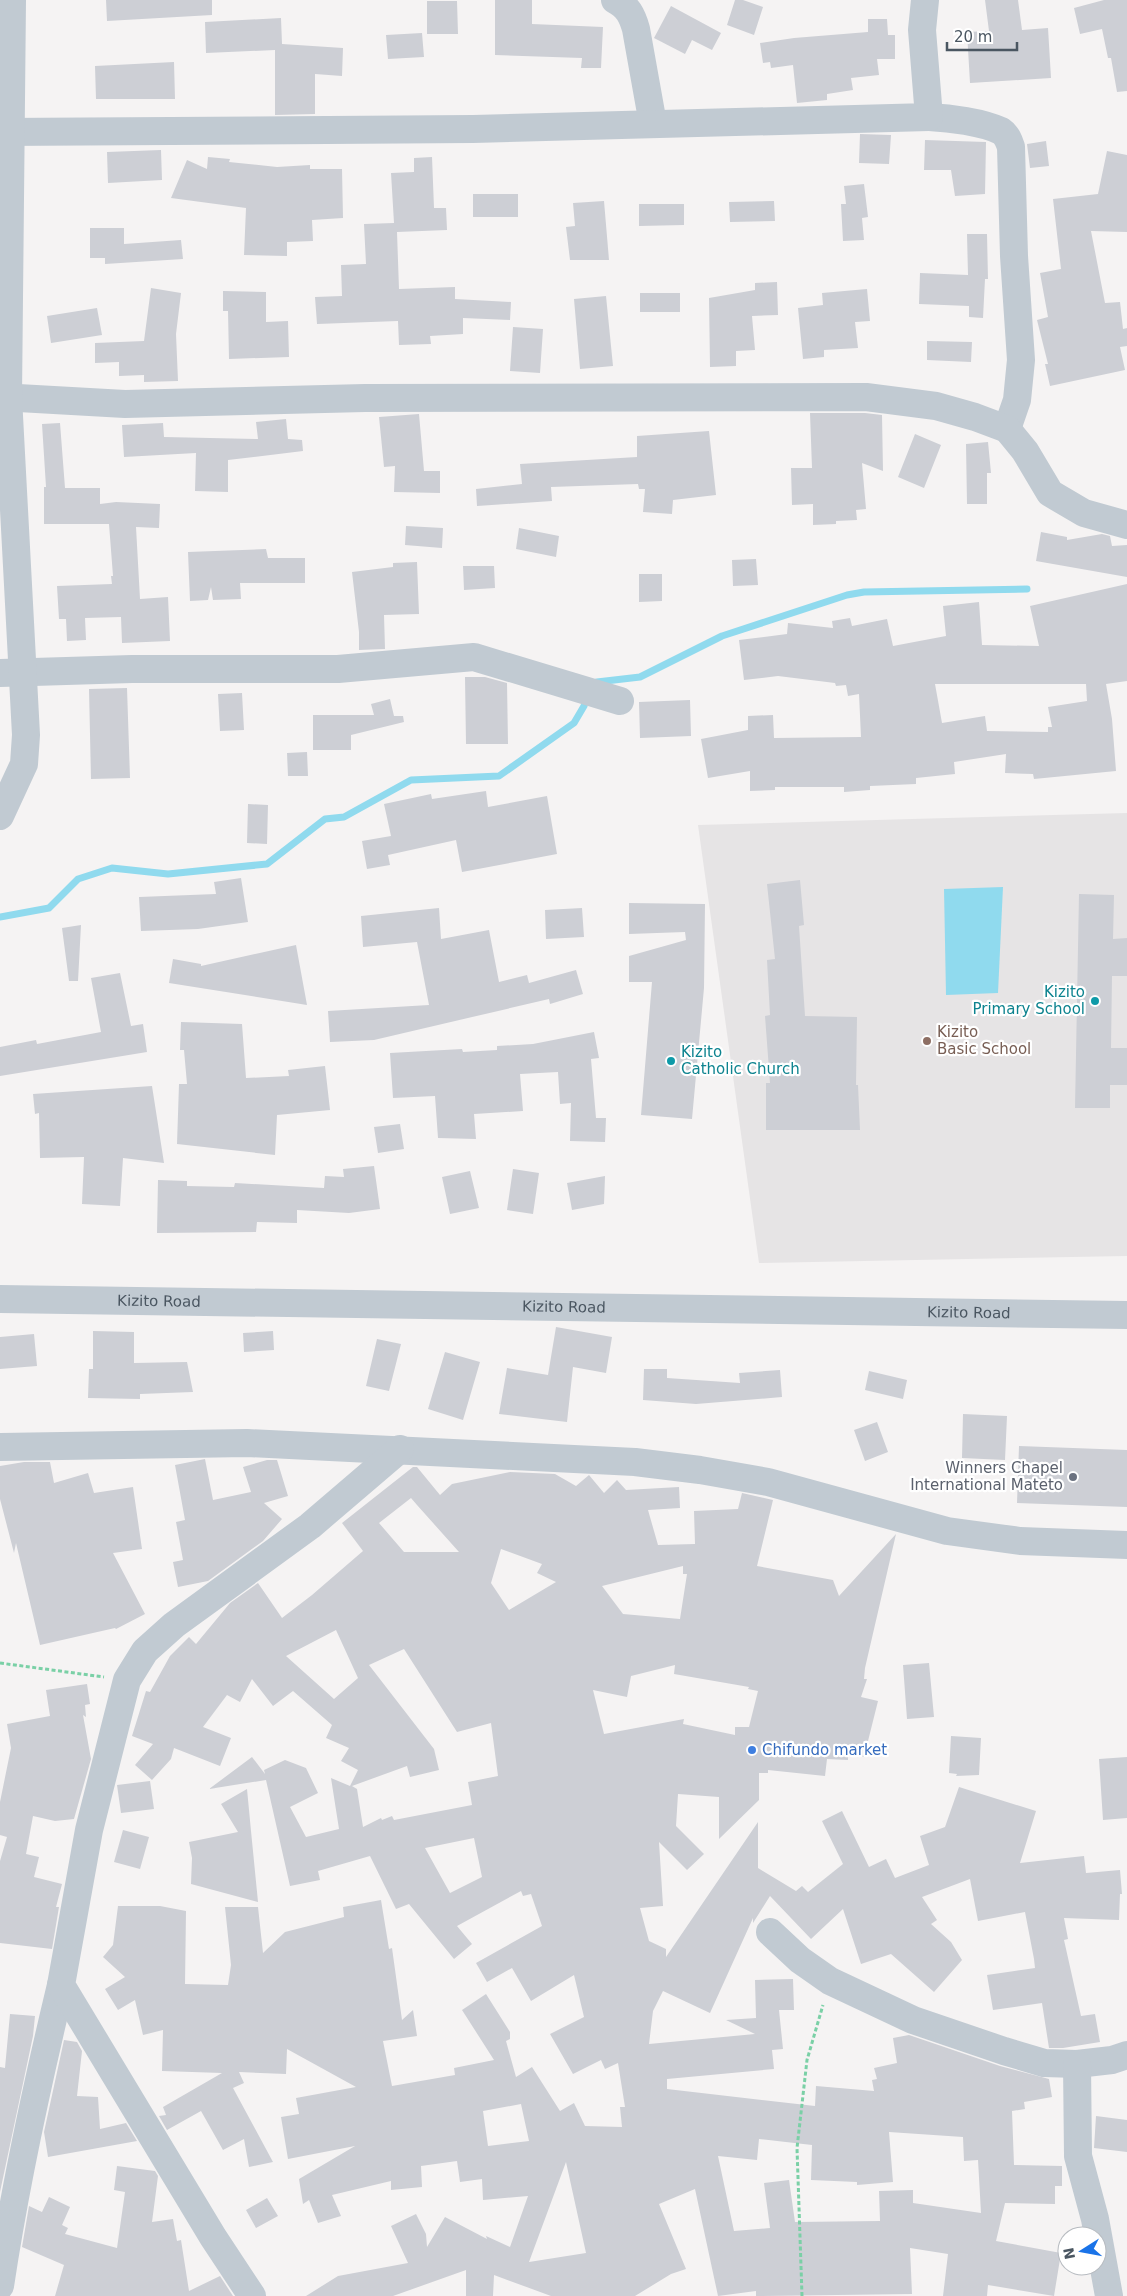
<svg xmlns="http://www.w3.org/2000/svg" width="1127" height="2296" viewBox="0 0 1127 2296" font-family="'DejaVu Sans',sans-serif">
<rect width="100%" height="100%" fill="#f5f3f3"/>
<path fill="#e6e4e5" d="M1127,813V1256L759,1263L698,825Z"/>
<path fill="#90daee" d="M1003,887L998,993L946,995L944,889Z"/>
<g fill="none" stroke-linecap="round" stroke-linejoin="round">
<path stroke="#90daee" stroke-width="7" d="M597,682L640,677L722,636L847,595L864,592L1027,589
M0,917L49,908L78,879L112,868L168,874L267,864L325,819L344,817L411,780L499,776L574,723L584,706"/>
</g>
<path fill="#cdcfd5" fill-rule="evenodd" d="M106,0H212V15L107,21Z
M495,0H532V24L603,27L601,68H581L582,58L495,55Z
M735,0H743L763,7L754,35L727,25Z
M985,0H1018L1022,30L1048,28L1051,78L970,83L967,32L989,31Z
M1104,0H1127V91L1117,92L1111,58H1108L1102,29L1080,34L1074,8Z
M427,1H457L458,34H427Z
M671,6L721,33L712,50L692,40L685,54L654,38Z
M281,18L282,44L343,48L342,76L315,74V114L275,115V50L206,53L205,22Z
M868,19H887L888,35H895V59H877L879,75L851,78L853,90L827,94V100L797,103L793,65L771,68L770,62L763,63L760,43L794,38L868,32Z
M422,33L424,57L388,59L386,35Z
M174,62L175,99H96L95,66Z
M860,134L891,135L889,164L859,163Z
M925,140L986,142L985,194L955,196L951,170H924Z
M1046,141L1049,166L1030,168L1027,144Z
M161,150L162,180L108,183L107,152Z
M1107,151L1127,155V232L1091,231L1105,303L1120,302L1123,329L1127,328V346L1120,347L1125,370L1050,386L1045,364H1048L1037,320L1048,317L1040,273L1061,269L1053,199L1098,194Z
M208,157L230,159L229,162L277,167L310,165V169H342L343,218L312,220L313,241L287,242V256L244,255L246,208L171,198L187,160L207,169Z
M432,157L434,208H446L447,230L397,232L399,289L455,287V299L511,302L510,320L463,318V334L430,336L431,344L399,345L398,321L317,324L315,297L342,296L341,265L366,264L364,224L394,223L391,173L414,172V158Z
M864,184L868,217L862,218L864,240L843,241L841,204H846L844,186Z
M473,194H518V217H473Z
M604,201L609,260H570L566,227L575,226L573,203Z
M774,201L775,221L730,222L729,202Z
M639,204H684V225L639,226Z
M90,228H124V244L181,240L183,259L105,264V258H90Z
M967,234H987L988,279H985L983,318L969,317V306L919,304L920,273L968,275Z
M777,282L778,315L752,316L755,350L736,351V366L710,367L709,298L755,290V283Z
M151,288L181,293L176,334L178,381L144,382V375L119,376V362L95,363V343L144,341Z
M867,289L870,321L855,322L858,348L824,350V357L803,359L798,308L823,305L822,293Z
M223,291L266,292V322L288,321L289,357L229,359L228,311H223Z
M640,293H680V312H640Z
M606,296L613,366L580,369L574,299Z
M97,308L102,335L51,343L47,316Z
M513,327L543,329L540,373L510,371Z
M927,341L972,342L971,362L927,360Z
M810,413H865L882,415L883,471L862,463L866,509L856,510L857,520L836,521V524L813,525V504L792,505L791,468H812Z
M419,414L424,471H440V493L394,492L395,466L384,467L379,417Z
M286,419L288,439L302,440L303,451L228,460V492L195,491L196,453L124,457L122,425L163,423L164,437L258,439L256,422Z
M60,423L65,488H100V504L116,502L160,504L159,528L136,527L140,599L168,597L170,641L122,643L121,617L85,618L86,640L67,641L66,619H59L57,586L112,584L111,576H113L109,524H44V487H46L42,424Z
M709,431L716,495L673,500L672,514L643,512L645,489H639L638,484L551,487L552,501L477,506L476,489L522,484L520,464L637,457V436Z
M915,434L941,445L924,488L898,477Z
M988,442L991,473H987V504H967L966,444Z
M406,526L443,528L442,548L405,545Z
M519,528L559,536L556,557L516,549Z
M1041,532L1067,537V540L1102,534L1110,536L1112,546L1127,545V577L1036,561Z
M266,549L268,558H305V583H240L241,599L213,600L211,587L208,600L190,601L188,552Z
M756,559L758,585L733,586L732,560Z
M417,562L419,614L384,615L385,649L359,650V632L352,572L393,567V563Z
M463,566H494L495,588L464,590Z
M639,574H662V601L639,602Z
M1127,584V681L1106,684L1112,719L1116,771L1034,779L1033,774L1005,773L1006,754L954,762L955,774L916,778V784L870,786V790L844,792V787H775V790L750,791V771L708,778L701,739L748,730V716L773,715L774,738L861,737L859,694L848,696L846,685L836,686L835,683L778,676L744,680L739,640L787,634L788,623L833,628L832,621L850,618L852,626L887,619L893,646L946,636L943,606L979,602L982,645L1039,646L1030,606ZM935,684H1086L1087,701L1048,707L1052,727H1048V732L987,731L985,716L942,723Z
M465,677H485L507,683L508,744H466Z
M127,688L130,778L91,779L89,689Z
M242,693L244,730L220,731L218,694Z
M390,699L394,716H403L404,722L351,735V750H313V715H374L371,704Z
M690,700L691,736L640,738L639,702Z
M307,752L308,776H288L287,753Z
M486,791L488,807L547,796L557,854L462,872L456,840L388,855L390,865L367,869L362,841L391,836L384,804L431,794L432,799Z
M248,804L268,805L267,844L247,843Z
M241,878L248,922L198,929L141,931L139,897L216,894L214,882Z
M800,880L804,925L799,926L805,1016L857,1017L856,1085H858L860,1130H766V1083H770L765,1016L770,1015L767,960L775,959L767,884Z
M1079,894L1114,895L1113,939L1127,938V976H1112L1111,1048H1127V1085H1110V1108H1075Z
M629,903L705,904L704,988L692,1119L641,1115L652,982H629V956L686,940L685,932L629,934Z
M439,908L441,939L489,930L499,982L527,975L529,983L576,970L583,994L550,1004L549,999L374,1040L330,1042L328,1011L429,1005L417,942L363,947L361,916Z
M582,908L584,937L546,939L545,910Z
M81,925L78,981H69L62,928Z
M296,945L307,1005L169,983L173,959L201,964V966Z
M120,973L131,1026L143,1024L147,1052L0,1076V1047L36,1040L37,1044L101,1032L91,978Z
M181,1022L242,1024L246,1078L289,1076L288,1070L325,1066L330,1110L277,1115L275,1155L177,1144L179,1084H187L184,1050H180Z
M594,1032L599,1058L591,1059L596,1118H606L605,1142L570,1141L571,1103L560,1104L558,1072L520,1074L523,1111L474,1114L476,1139L438,1138L435,1096L393,1098L390,1053L462,1049L463,1052L497,1050V1046L533,1044Z
M152,1086L164,1163L123,1158L120,1206L82,1204L84,1157L40,1158L39,1113L35,1114L33,1094Z
M400,1124L404,1149L378,1153L374,1127Z
M374,1166L380,1209L349,1213L297,1210V1223L257,1222L256,1232L157,1233L158,1180L187,1181V1186L234,1187L235,1183L324,1188L325,1176L344,1177L343,1169Z
M513,1169L539,1173L533,1214L507,1210Z
M470,1171L479,1208L450,1214L442,1177Z
M605,1176L604,1204L572,1210L567,1183Z
M556,1327L612,1337L606,1373L573,1367L567,1422L499,1414L507,1368L548,1375Z
M93,1331L134,1332V1363L187,1362L193,1392L140,1394V1399L88,1398L89,1369H93Z
M273,1331L274,1350L244,1352L243,1333Z
M34,1334L37,1366L0,1369V1337Z
M377,1339L401,1344L389,1391L366,1386Z
M445,1352L480,1362L463,1420L428,1409Z
M644,1369H667V1378L740,1383L739,1373L780,1370L782,1397L696,1404L643,1400Z
M869,1371L907,1380L903,1399L865,1390Z
M963,1414L1007,1416L1005,1460L962,1458Z
M877,1422L888,1452L865,1461L854,1430Z
M1019,1446L1127,1450V1507L1017,1503Z
M205,1459L213,1500L251,1492L243,1467L267,1460H277L288,1496L264,1503L282,1519L263,1541L208,1581L178,1587L173,1562L183,1560L176,1522L185,1520L175,1465Z
M24,1462H50L54,1483L88,1473L94,1493L133,1487L142,1549L113,1553L145,1614L116,1629L115,1628L40,1645L16,1543L14,1553L0,1499V1466Z
M413,1467H417L440,1495L452,1484L510,1472L555,1474L576,1486L589,1475L604,1493L617,1480L626,1490L679,1487L680,1508L648,1510L658,1545L695,1544L694,1511L738,1509L742,1493L773,1500L757,1566L833,1580L839,1596L896,1534L865,1668L864,1679H867L861,1697L878,1701L864,1757L848,1753V1760L827,1759L825,1776L768,1770V1773H759V1800L719,1839V1797L678,1794L676,1826L704,1854L687,1870L659,1842L663,1906L640,1908L649,1941L666,1949V1957L758,1822V1868L796,1891L802,1886L808,1892L843,1864L822,1821L842,1811L869,1867L886,1859L895,1878L929,1865L920,1836L945,1827L959,1787L1036,1811L1020,1863L1084,1856L1086,1873L1120,1870L1122,1894H1120L1119,1920L1064,1918L1068,1939L1064,1940L1081,2016L1095,2014L1100,2042L1063,2048H1049L1042,2003L993,2010L987,1975L1035,1968L1034,1959L1025,1912L978,1921L970,1879L922,1897L937,1920L931,1924L951,1942L962,1960L934,1992L891,1954L861,1964L843,1909L811,1939L770,1896L753,1923V1918L710,2013L663,1991L653,2011L649,2044L755,2034L726,2020L756,2018L755,1980L793,1979L794,2010H779L783,2049L772,2050L774,2069L667,2079V2089L815,2106L816,2086L874,2091L872,2080L877,2079L874,2068L897,2063L893,2038L909,2035L1000,2066L1049,2079L1052,2097L1024,2102L1025,2109L1012,2111L1014,2165L1062,2166V2186H1055V2204L1005,2203L996,2241L1061,2253L1054,2296L988,2285L987,2296H943L948,2254L910,2248L912,2294L756,2296V2291L718,2296L695,2189L659,2204L686,2269L671,2274L635,2296H551L494,2275L493,2296H466V2270L393,2296H306L338,2276L408,2263L391,2226L416,2214L426,2234L427,2247L445,2217L487,2239L486,2236L510,2247L528,2196L483,2200L482,2179L460,2182L457,2161L421,2166L422,2187L391,2190V2181L332,2195L341,2216L318,2223L309,2200L303,2204L299,2179L355,2146L288,2159L281,2117L299,2114L296,2098L356,2087L287,2049L286,2074L239,2072L244,2083L233,2088L273,2162L249,2167L244,2139L223,2150L201,2111L167,2130L159,2116L166,2115L163,2107L222,2073L162,2071L163,2030L143,2035L135,2000L118,2010L105,1989L125,1977L103,1957L113,1945L118,1906H160L186,1911L185,1984L228,1985L231,1965L225,1907H258L263,1953L285,1932L344,1917L343,1907L381,1900L389,1949L392,1948L402,2020L413,2010L417,2036L383,2041L392,2086L455,2075L454,2068L494,2060L462,2010L486,1994L510,2032V2039L506,2041L516,2077L532,2067L560,2111L574,2103L585,2126L622,2127L620,2107H625L618,2063L605,2069L601,2060L573,2074L550,2034L584,2017L574,1975L531,2001L512,1968L487,1982L476,1963L542,1926L531,1894L523,1896L521,1891L457,1926L472,1944L454,1959L409,1904L396,1909L370,1856L318,1871L320,1880L290,1886L266,1780L209,1789L252,1757L265,1774L264,1770L285,1760L306,1768L318,1793L290,1807L306,1837L339,1829L331,1778L350,1786L358,1770L341,1761L349,1748L326,1738L332,1725L293,1691L273,1706L252,1679L240,1702L227,1695L203,1727L231,1738L220,1766L174,1748L171,1759L152,1780L135,1765L153,1744L132,1736L146,1691L150,1692L170,1656L189,1637L196,1644L230,1603L258,1583L282,1618L312,1595L363,1551L342,1523ZM411,1498L417,1505L459,1552H404L379,1523ZM501,1549L542,1564L537,1573L556,1582L509,1610L491,1583ZM683,1566V1574H687L680,1619L623,1614L602,1586ZM336,1630L358,1678L334,1699L286,1656ZM404,1649L457,1732L491,1723L498,1776L468,1782L472,1805L394,1820L392,1816L382,1820L381,1818L363,1827L357,1789L352,1786L407,1766L410,1777L439,1770L434,1749L369,1665ZM675,1665L674,1674L749,1687L748,1689L758,1691L749,1727H735V1735L683,1724L684,1719L604,1734L593,1690L627,1697L631,1676ZM474,1838L482,1877L450,1893L425,1848ZM521,2104L529,2141L488,2146L483,2111ZM889,2132L963,2137L964,2161L978,2160L981,2213L913,2203V2190L879,2191L880,2221L795,2222L789,2180L764,2183L770,2228L734,2231L718,2156L757,2160L759,2139L812,2145L811,2180L857,2182V2185L893,2182ZM566,2162L586,2253L529,2262Z
M929,1663L934,1717L907,1719L903,1665Z
M87,1684L90,1704L85,1705L86,1717L83,1715L91,1759L74,1819L55,1821L33,1816L26,1854L39,1857L34,1877L62,1884L56,1907H59L52,1949L0,1943V1861L7,1837L0,1835V1802L11,1748L7,1724L50,1716L46,1690Z
M951,1736L981,1738L979,1775L956,1776L957,1774L949,1773Z
M1127,1757V1818L1103,1820L1099,1759Z
M150,1781L154,1809L121,1813L117,1785Z
M247,1789L251,1831L258,1902L191,1884L192,1858L189,1842L238,1832L221,1804Z
M123,1830L149,1837L140,1869L114,1862Z
M10,2014L35,2016L33,2036L0,2192V2067L5,2068Z
M64,2040L77,2042L82,2051L77,2096L98,2097L100,2129L126,2123L137,2141L48,2157L44,2132Z
M1096,2116L1127,2120V2152L1094,2148Z
M117,2166L155,2171L158,2176L152,2222L173,2219L177,2241L181,2240L189,2291L220,2276L233,2296H55L64,2265L22,2247L29,2206L42,2212L49,2197L70,2207L62,2225L68,2228L65,2234L117,2248L125,2192L114,2190Z
M267,2198L278,2216L256,2228L246,2210Z"/>
<g fill="none" stroke-linecap="round" stroke-linejoin="round">
<path stroke="#7ad0a6" stroke-width="3" stroke-dasharray="4 2.5" stroke-linecap="butt" d="M0,1663L104,1677
M802,2296L797,2148L807,2060L823,2005"/>
<g stroke="#c1cad2" stroke-width="28">
<path d="M615,0C628,7 632,15 636,29L653,124"/>
<path d="M929,117C950,118 982,122 1001,131C1007,135 1009,141 1011,147L1014,256L1021,360L1017,400L1007,429"/>
<path d="M0,132L473,129L929,117L922,30L925,0"/>
<path d="M0,397L125,404L365,398L866,397L936,406L975,417L1007,429L1025,451L1050,493L1084,513L1127,525"/>
<path d="M0,673L132,669H338L474,657L620,701"/>
<path d="M0,816L24,764L26,735L8,397L12,0"/>
<path id="s1" d="M0,1299L1127,1315"/>
<path d="M0,1447L247,1443L635,1462L700,1470L768,1482L947,1531L1020,1541L1127,1545"/>
<path d="M770,1932L800,1960L830,1981L913,2020L1004,2051L1044,2063L1077,2064L1112,2060L1127,2055"/>
<path d="M1077,2064L1078,2156L1095,2219L1109,2296"/>
<path d="M0,2286C15,2185 37,2085 61,1985"/>
<path d="M252,2296L213,2237L61,1985L89,1830L127,1680L145,1651L174,1625L310,1526L400,1449"/>
</g>
</g>
<g fill="#0f9aa8" stroke="#fff" stroke-width="2">
<circle cx="1095" cy="1001" r="5"/>
<circle cx="671" cy="1061" r="5"/>
</g>
<circle fill="#8d6e63" stroke="#fff" stroke-width="2" cx="927" cy="1041" r="5"/>
<circle fill="#6b7280" stroke="#fff" stroke-width="2" cx="1073" cy="1477" r="5"/>
<circle fill="#3f7fe0" stroke="#fff" stroke-width="2" cx="752" cy="1750" r="5"/>
<g text-anchor="middle" dominant-baseline="central" stroke-width="4.5" stroke-linejoin="round" paint-order="stroke">
<g font-size="15" fill="#0d838f" stroke="#fff" text-anchor="end">
<text x="1085" y="992">Kizito<tspan x="1085" dy="17">Primary School</tspan></text>
<text x="681" y="1052" text-anchor="start">Kizito<tspan x="681" dy="17">Catholic Church</tspan></text>
</g>
<g font-size="15" fill="#785e54" stroke="#fff" text-anchor="start">
<text x="937" y="1032">Kizito<tspan x="937" dy="17">Basic School</tspan></text>
</g>
<g font-size="15" fill="#4a5661" stroke="#fff">
<text stroke="none"><textPath href="#s1" startOffset="159">Kizito Road</textPath></text>
<text stroke="none"><textPath href="#s1" startOffset="564">Kizito Road</textPath></text>
<text stroke="none"><textPath href="#s1" startOffset="969">Kizito Road</textPath></text>
</g>
<g font-size="15" fill="#5b616d" stroke="#fff" text-anchor="end">
<text x="1063" y="1468">Winners Chapel<tspan x="1063" dy="17">International Mateto</tspan></text>
</g>
<g font-size="15" fill="#366cbe" stroke="#fff" text-anchor="start">
<text x="762" y="1750">Chifundo market</text>
</g>
</g>
<g transform="translate(1082 2251) rotate(259)"><circle r="24" fill="#ffffff" stroke="#b7bbc0"/>
<path d="M0-4L9 19L0 12L-9 19Z" fill="#1a73e8"/>
<text y="-8" font-size="14" font-weight="bold" text-anchor="middle" fill="#4a5661">N</text>
</g>
<path d="M947 42v8h70v-8" fill="none" stroke="#4a5661" stroke-width="2.5"/>
<text x="954" y="42" font-size="15" fill="#4a5661" stroke="#ffffff" stroke-width="4" paint-order="stroke">20 m</text>
</svg>
